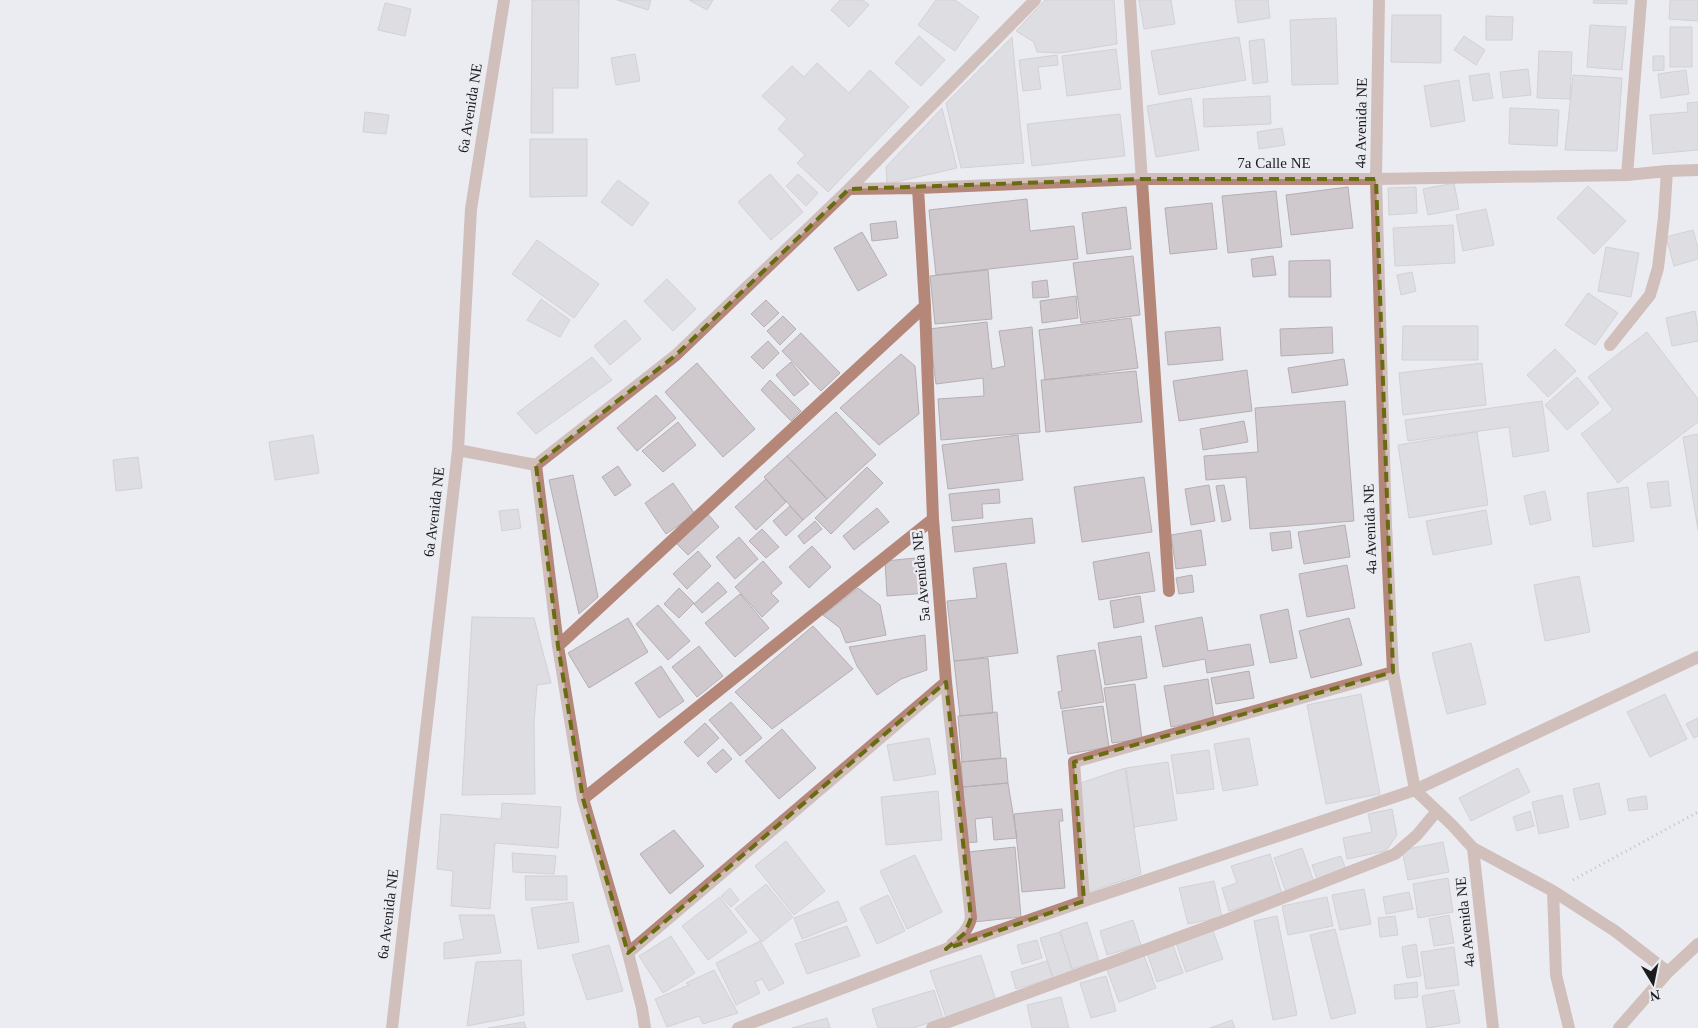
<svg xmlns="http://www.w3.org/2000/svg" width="1698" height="1028" viewBox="0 0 1698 1028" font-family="Georgia,serif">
<rect width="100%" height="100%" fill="#eaecf2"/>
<path fill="#cfc9ce" stroke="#b5afb4" d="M532,0H579L578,88H553V133H531Z
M617,0H651L648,10Z
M689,0H713L707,10Z
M840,0H863L869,5L849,27L831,10Z
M936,0H955L979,17L955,51L918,25Z
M1045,0H1114L1117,44L1060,53L1037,52L1034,42L1016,31Z
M1139,0H1171L1175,24L1144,29Z
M1235,0H1268L1270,18L1238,23Z
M1594,0H1627V4L1593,3Z
M1670,0H1698V21L1669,19Z
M385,3L411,9L405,36L378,30Z
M1392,15H1441V63L1391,62Z
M1486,16L1513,17L1512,40H1486Z
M1336,18L1338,84L1292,85L1290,20Z
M1590,25L1626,27L1622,70L1587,67Z
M1670,27H1692V67H1670Z
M919,36L945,60L921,86L895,63Z
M1464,36L1485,50L1476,65L1454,50Z
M1012,37L1024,163L961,168L946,103Z
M1239,37L1246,80L1159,95L1151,51Z
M1264,39L1268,82L1253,84L1249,41Z
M1116,49L1121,89L1067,96L1062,56Z
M1539,51L1572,52L1570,99L1537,98Z
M635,54L640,81L616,85L611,58Z
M1057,55L1058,65L1038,67L1041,89L1023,91L1019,60Z
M1653,56H1664V70L1653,71Z
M817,63L849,93L870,70L909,107L828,192L797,163L805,155L778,129L787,119L762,96L792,66L804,77Z
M1528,69L1531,95L1503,98L1500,72Z
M1686,70L1689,94L1661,98L1658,74Z
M1489,73L1493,98L1473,101L1469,76Z
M1573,75L1622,78L1617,151L1565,150Z
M1459,80L1465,121L1431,127L1424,86Z
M1270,96L1271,124L1204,127L1203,99Z
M1191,98L1199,150L1156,157L1147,106Z
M1698,102V150L1653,154L1650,115L1688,112L1687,103Z
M942,108L957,168L887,184L886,167Z
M1510,108L1559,110L1557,146L1509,144Z
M365,112L389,115L386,134L363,132Z
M1120,114L1125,156L1032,166L1027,124Z
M1282,128L1285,145L1259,149L1257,132Z
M530,139H587V196L530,197Z
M770,174L803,212L771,240L738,202Z
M798,174L818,193L806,206L786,186Z
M618,180L649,203L632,226L601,202Z
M1454,183L1459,209L1428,215L1423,189Z
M1588,186L1626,221L1594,254L1557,218Z
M1348,187L1353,228L1291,235L1286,195Z
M1416,187L1417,213L1389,215L1388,188Z
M1276,191L1282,247L1228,253L1222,196Z
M1027,199L1030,231L1074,226L1078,259L936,275L929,210Z
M1212,203L1217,249L1170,254L1165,208Z
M1126,207L1131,249L1087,254L1082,213Z
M1486,209L1494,245L1463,251L1456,215Z
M896,221L898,238L872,241L870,224Z
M1453,225L1455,263L1395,266L1393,228Z
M1693,230L1698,248V259L1674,266L1666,237Z
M862,232L887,275L858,291L834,248Z
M537,240L599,284L574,318L512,274Z
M1606,247L1639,253L1631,297L1598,291Z
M1133,256L1140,315L1081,323L1073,263Z
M1273,256L1276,275L1253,277L1251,259Z
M1330,260L1331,297H1289V261Z
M988,270L992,319L935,324L930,276Z
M1412,272L1416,291L1401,295L1397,275Z
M667,279L696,309L673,331L644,301Z
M1047,280L1049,297L1033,298L1032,282Z
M1588,293L1618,313L1595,345L1565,325Z
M1076,296L1078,318L1042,323L1040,301Z
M541,299L570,320L560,337L527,320Z
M766,300L779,313L764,327L751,314Z
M1695,311L1698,328V341L1672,346L1666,318Z
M783,316L796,329L780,345L767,331Z
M1131,318L1138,368L1045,380L1039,330Z
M625,320L641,339L610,365L594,346Z
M987,322L992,369L1005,366L999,331L1032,327L1040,432L941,440L938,399L984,396L983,378L936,384L929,329Z
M1403,326H1478V360H1402Z
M1220,327L1223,360L1168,365L1165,332Z
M1332,327L1333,353L1281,356L1280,329Z
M1647,332L1698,399V422L1618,483L1581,434L1613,410L1588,377Z
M801,333L840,373L821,391L782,351Z
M768,341L779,353L763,369L751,357Z
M1555,349L1576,371L1548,397L1527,375Z
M901,354L915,366L919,414L879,445L840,408Z
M592,357L612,380L536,434L517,413Z
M1344,359L1348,385L1292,393L1288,368Z
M791,362L809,384L794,396L776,375Z
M697,363L755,429L723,457L665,392Z
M1482,363L1486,405L1403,415L1399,373Z
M1247,370L1252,411L1179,421L1173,381Z
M1136,371L1142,422L1046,432L1041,380Z
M1577,377L1599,403L1567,430L1545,405Z
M770,380L801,411L791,421L761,390Z
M656,395L676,418L637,451L617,428Z
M1345,401L1354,521L1250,529L1246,477L1206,480L1204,456L1258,452L1255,408Z
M1542,401L1549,451L1513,457L1509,427L1408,441L1405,420Z
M836,412L876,455L827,499L787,456Z
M1244,421L1248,442L1203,450L1200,429Z
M678,422L696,445L663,472L642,451Z
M1477,432L1488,505L1409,518L1398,445Z
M1698,434V530L1683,437Z
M313,435L319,473L275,480L269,442Z
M1018,435L1023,480L948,489L942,445Z
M787,456L827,499L803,520L764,477Z
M138,457L142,488L116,491L113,460Z
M618,466L631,485L615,496L602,477Z
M867,467L883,483L831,534L815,518Z
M573,475L598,597L579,614L549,480Z
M1144,477L1152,532L1082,542L1074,487Z
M766,479L786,502L756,530L735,507Z
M1668,481L1671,506L1651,508L1647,483Z
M673,483L695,514L666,534L645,503Z
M1209,485L1215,521L1191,525L1185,489Z
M1224,485L1231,520L1222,522L1216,486Z
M1628,487L1634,541L1593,547L1587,493Z
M999,489L1000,503L982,504L983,518L952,521L949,494Z
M1545,491L1551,520L1530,525L1524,496Z
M790,506L803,520L786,536L773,521Z
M877,508L889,522L854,550L843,536Z
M518,509L521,528L502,531L499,511Z
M1486,510L1492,544L1433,555L1426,521Z
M707,513L719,527L688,555L675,542Z
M1032,518L1035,543L955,552L952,527Z
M815,521L822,529L804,544L798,536Z
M1345,525L1350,557L1304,564L1298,532Z
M762,529L779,547L766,558L749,541Z
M1201,530L1206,565L1176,569L1171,535Z
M1290,531L1292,548L1272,551L1270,533Z
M739,537L758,559L735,579L716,557Z
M812,546L831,567L809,588L789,567Z
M698,551L711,566L687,589L673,574Z
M1149,552L1155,591L1099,600L1093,562Z
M925,557L928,593L887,596L885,561Z
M763,561L782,583L771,593L779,601L762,617L735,587Z
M1006,563L1018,653L954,661L947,601L977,598L973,568Z
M1347,565L1355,608L1307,617L1299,574Z
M1192,575L1194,592L1179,594L1176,578Z
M1579,576L1590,632L1545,641L1534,585Z
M718,582L727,592L702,613L694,604Z
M679,588L694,603L679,618L664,604Z
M858,588L880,605L886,635L846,643L840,628L823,615Z
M740,594L769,628L735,657L705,623Z
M1140,596L1144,622L1114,628L1110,601Z
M658,605L690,641L668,660L636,624Z
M1288,609L1297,658L1270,663L1260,615Z
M472,617L534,618L551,683L537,685L534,723L535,794L462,795Z
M1202,617L1208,651L1250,644L1254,665L1207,673L1205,659L1163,667L1155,626Z
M628,618L648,652L589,688L568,653Z
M1349,618L1362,665L1311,678L1299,631Z
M813,626L853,669L772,729L735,692Z
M925,635L927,670L901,679L877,695L857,666L849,647Z
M1141,636L1147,678L1105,685L1098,643Z
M1471,643L1486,704L1447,714L1432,653Z
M699,646L723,676L697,697L672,667Z
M1095,650L1104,702L1061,709L1058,692L1062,691L1057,656Z
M988,658L993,713L960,716L954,661Z
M661,666L684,701L659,718L635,683Z
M1249,671L1254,698L1216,704L1211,678Z
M1208,679L1214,719L1171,727L1164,686Z
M1135,684L1142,739L1112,743L1104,688Z
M1361,694L1380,794L1326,804L1307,705Z
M1665,694L1687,739L1650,757L1627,712Z
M731,702L762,738L740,756L709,720Z
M1103,706L1109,747L1068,754L1062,711Z
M997,712L1001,758L962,762L958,716Z
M1698,718V736L1694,738L1686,724Z
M705,723L719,738L698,757L684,742Z
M782,729L816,768L779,799L745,761Z
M929,738L936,774L894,781L887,745Z
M1249,738L1258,785L1223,791L1214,744Z
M723,749L732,759L716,773L707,763Z
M1209,750L1214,789L1177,794L1171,755Z
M1006,758L1008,783L963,787L961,762Z
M1168,762L1177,820L1134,827L1126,768Z
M1125,768L1141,874L1089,892L1078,784Z
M1518,768L1530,792L1471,821L1459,798Z
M1008,783L1017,838L994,840L992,817L975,819L977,842L965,843L963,787Z
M1599,783L1606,814L1580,820L1573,789Z
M938,791L942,840L886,845L881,797Z
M1562,795L1569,827L1539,834L1532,802Z
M1646,796L1648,809L1629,811L1627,799Z
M502,803L561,807L558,848L495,843L490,909L451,906L453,871L437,869L441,814L501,819Z
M1062,809L1063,821H1059L1065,888L1022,892L1014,814Z
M1392,809L1397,835L1386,851L1347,859L1343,838L1372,832L1368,814Z
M1530,811L1534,826L1517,831L1513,817Z
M674,830L704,866L670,894L640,854Z
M786,841L825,891L794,915L755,866Z
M1443,842L1449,872L1408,880L1402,850Z
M1015,847L1021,917L974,922L968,852Z
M1302,848L1314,882L1286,892L1274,858Z
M512,853L556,856L554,874L513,872Z
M1270,854L1282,894L1229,911L1222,888L1237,883L1231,866Z
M915,855L942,912L907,929L880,871Z
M1341,856L1346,870L1317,879L1312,865Z
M525,876H567V900H526Z
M1448,878L1453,912L1418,918L1413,884Z
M1214,881L1222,917L1188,924L1179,888Z
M766,884L793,917L762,942L735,909Z
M730,888L739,900L731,907L721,896Z
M1364,889L1371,924L1340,930L1332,895Z
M1409,892L1413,909L1386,914L1383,897Z
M888,895L905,931L877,944L860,908Z
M720,897L747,932L708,960L682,926Z
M1327,897L1333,926L1288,935L1282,906Z
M838,901L847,921L802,939L794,918Z
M573,902L579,942L538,949L531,908Z
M459,915H494L501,953L444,959V943L464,939Z
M1449,915L1454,943L1434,946L1429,919Z
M1277,916L1297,1015L1273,1020L1254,921Z
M1395,916L1398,935L1380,937L1378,918Z
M1133,920L1141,945L1107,955L1100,931Z
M1087,922L1099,961L1072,969L1060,931Z
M847,926L860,956L807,974L795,944Z
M1212,928L1223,959L1186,972L1175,940Z
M1335,929L1356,1013L1331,1019L1310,935Z
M1060,932L1073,972L1053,978L1040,938Z
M671,936L695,973L663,993L639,956Z
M1037,940L1042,958L1022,964L1017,945Z
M760,941L784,983L769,991L762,979L755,982L760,993L736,1005L716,963Z
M1172,942L1183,973L1157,982L1146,950Z
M1416,944L1421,976L1407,978L1402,947Z
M609,945L623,991L587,1000L572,955Z
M1454,947L1459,985L1426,989L1421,952Z
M1143,953L1156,988L1119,1002L1106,967Z
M981,955L996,1001L946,1017L930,971Z
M521,960L524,1015L467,1026L476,962Z
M1047,961L1053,978L1016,989L1011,972Z
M714,970L738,1013L703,1024L699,1016L667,1027L655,999L689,985L686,983Z
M1106,976L1116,1011L1091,1018L1080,983Z
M1417,982L1418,997L1395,999L1394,985Z
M934,990L943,1018L913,1028H878L872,1009Z
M1454,990L1460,1023L1427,1028L1422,996Z
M1061,997L1069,1028H1032L1027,1005Z
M827,1018L830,1028H792Z
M1232,1020L1235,1028H1210Z
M524,1022L526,1028H488Z"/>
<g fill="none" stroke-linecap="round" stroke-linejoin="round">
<path stroke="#8e8f94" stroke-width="3" stroke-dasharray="1 4" stroke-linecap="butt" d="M1573,880L1698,812"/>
<path stroke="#b48779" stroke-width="12" d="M1130,0L1169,591
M1379,0L1376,179L1386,525L1393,672L1415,790L1452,825L1473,848L1493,1028
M1627,175L1641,0
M918,188L925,306L933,519L946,682L971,918C968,931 961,936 952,944
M849,189L918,188L1141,179H1376L1627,175L1667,171L1698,170
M1610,345L1650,295L1658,268L1664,217L1667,171
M458,450L536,465L676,355L849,189L1035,0
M536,465L558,646L583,799L628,953L642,1008L645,1028
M558,646L925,306
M583,799L933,519
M1473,848L1553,891L1615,931L1668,972
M1553,891L1556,975L1569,1028
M1084,901L1074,762L1393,672
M628,953L946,682
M392,1028L458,450L471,209L504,0
M738,1028L946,949L1084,901L1415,790L1698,657
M932,1028L1221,922L1395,854L1417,835L1437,811
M1619,1028L1668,972L1698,944"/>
</g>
<path d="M0 0H1698V1028H0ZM1141,179H1376L1393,672L1074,762L1084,901L946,949L965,933L971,918L946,682L628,953L583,799L558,646L536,465L676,355L849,189Z" fill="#eaecf2" fill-opacity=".55" fill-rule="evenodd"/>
<path fill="none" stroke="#666c0f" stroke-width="4" stroke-dasharray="10 6" stroke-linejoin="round" d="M1141,179H1376L1393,672L1074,762L1084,901L946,949L965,933L971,918L946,682L628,953L583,799L558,646L536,465L676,355L849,189Z"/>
<g text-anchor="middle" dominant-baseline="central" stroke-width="5" stroke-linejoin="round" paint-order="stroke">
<g font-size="15" fill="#1b1b1e" stroke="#eaecf2">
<text transform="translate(470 108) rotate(-81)">6a Avenida NE</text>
<text transform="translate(1361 123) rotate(-89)">4a Avenida NE</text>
<text x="1274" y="163">7a Calle NE</text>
<text transform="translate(434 512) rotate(-83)">6a Avenida NE</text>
<text transform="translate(1370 529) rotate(-92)">4a Avenida NE</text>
<text transform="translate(921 576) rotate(-95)">5a Avenida NE</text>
<text transform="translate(388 914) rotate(-83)">6a Avenida NE</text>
<text transform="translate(1465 922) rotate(-96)">4a Avenida NE</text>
</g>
</g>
<g transform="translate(1653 983) rotate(170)" stroke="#eaecf2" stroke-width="4" paint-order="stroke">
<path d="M0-4L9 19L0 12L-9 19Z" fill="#1b1b1e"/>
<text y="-8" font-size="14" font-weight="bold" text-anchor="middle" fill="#1b1b1e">N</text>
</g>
</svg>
